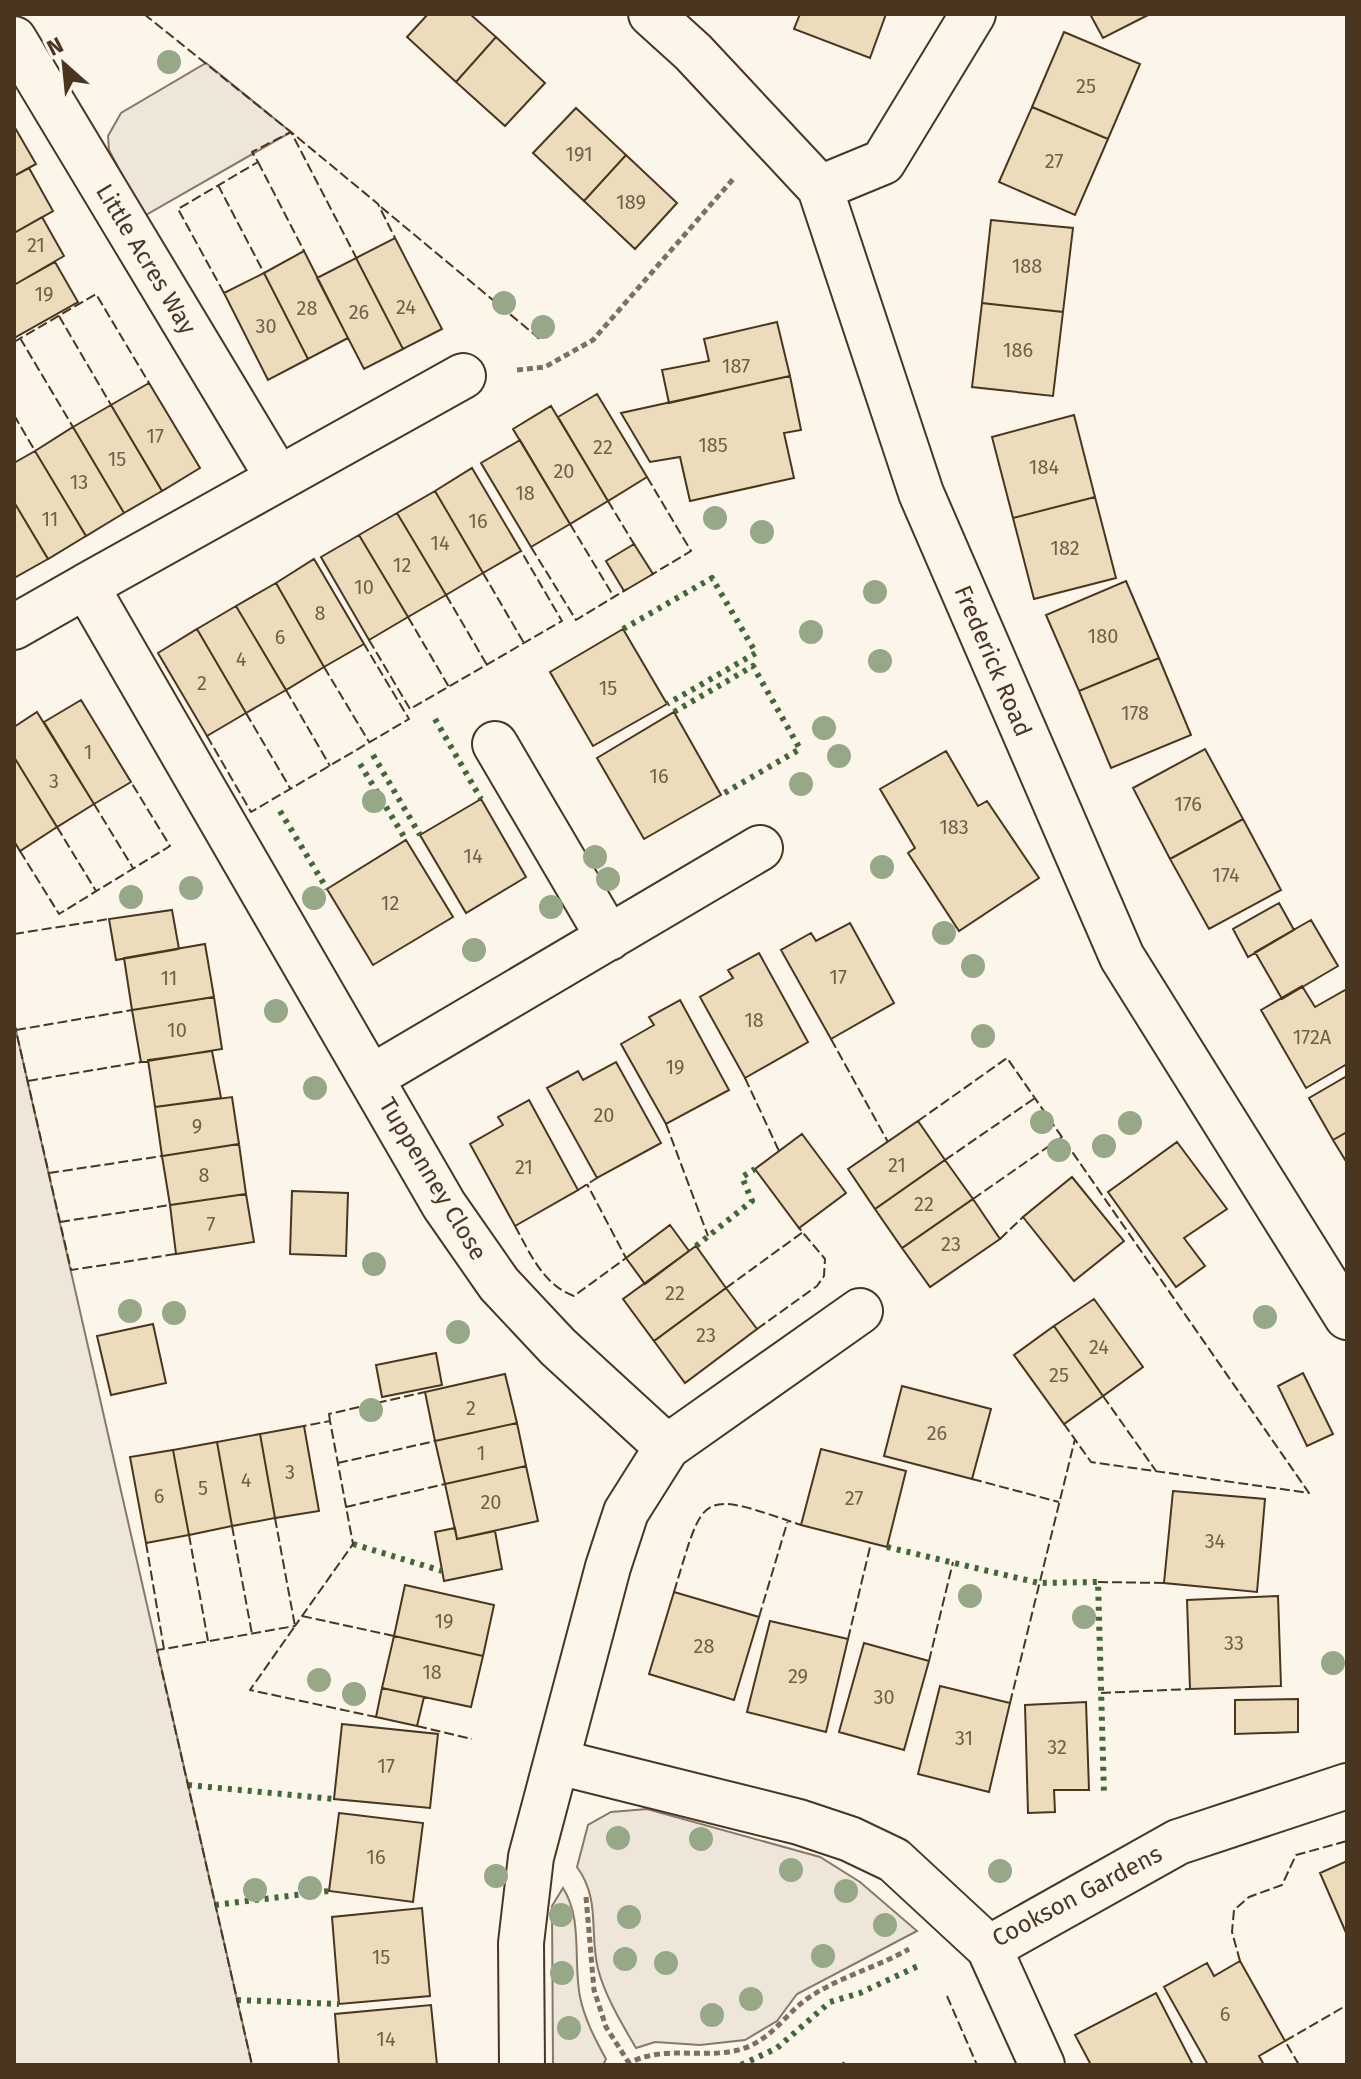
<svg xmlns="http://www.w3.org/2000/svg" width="1361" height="2079" viewBox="0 0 1361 2079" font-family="'Fira Sans',sans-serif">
<rect width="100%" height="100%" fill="#fbf6e9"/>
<path fill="#ede6d9" stroke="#887966" stroke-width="2" d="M206,63L291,132L144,216L109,150L108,136L121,113Z
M14,1022L252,2065H14Z
M647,1809L820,1857L860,1882L917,1931L797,1994L777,2021L745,2040L700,2045L655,2042L636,2048C622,2024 605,1996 598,1969C589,1933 601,1900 577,1867L588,1825L611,1812Z
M563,1888C583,1919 573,1962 580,1997C585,2020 595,2039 606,2059L603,2065H553L552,1906Z"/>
<path fill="#ecdcbc" stroke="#4a3520" stroke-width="2" d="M428,14H470L496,37L456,82L407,37Z
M800,14H886L870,58L794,29Z
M1090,14H1150L1103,38Z
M1064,32L1140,64L1108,139L1032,107Z
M496,37L545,83L505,126L456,82Z
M1032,107L1108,139L1075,215L999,182Z
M576,108L626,155L584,201L533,153Z
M14,126L36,164L14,176Z
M626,155L677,203L635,249L584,201Z
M29,168L53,211L14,233V176Z
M42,217L64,256L14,285V233Z
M991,220L1073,228L1063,312L982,303Z
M395,238L442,329L403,349L356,258Z
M304,251L348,338L308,359L264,273Z
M356,258L403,349L364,369L317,278Z
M55,262L78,302L14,338V285Z
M264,273L308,359L268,380L224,293Z
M982,303L1063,312L1053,396L972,387Z
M777,322L790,376L669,403L662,370L709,361L704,339Z
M790,376L801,430L784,433L794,478L690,501L680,457L650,462L621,413Z
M149,383L200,468L162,491L111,405Z
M597,394L647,477L608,501L558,417Z
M111,405L162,491L124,513L73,427Z
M551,406L608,501L570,524L513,429Z
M1074,415L1095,497L1013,518L992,437Z
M73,427L124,513L86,536L35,451Z
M520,440L570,524L531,547L481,463Z
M35,451L86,536L48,559L14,502V463Z
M472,468L521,551L483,573L435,491Z
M435,491L483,573L446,595L397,513Z
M1095,497L1116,578L1034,599L1013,518Z
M14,502L48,559L14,578Z
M397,513L446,595L408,617L359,535Z
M359,535L408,617L369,640L321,557Z
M634,544L653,574L624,591L606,561Z
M314,559L364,644L324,667L276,583Z
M1126,581L1159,658L1079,691L1046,615Z
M276,583L324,667L286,690L236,606Z
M236,606L286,690L246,713L197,629Z
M197,629L246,713L207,736L158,653Z
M623,629L667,704L593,746L550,672Z
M1159,658L1191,735L1111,768L1079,691Z
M81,700L131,782L94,804L44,722Z
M37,712L94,804L57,827L14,757V727Z
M674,712L721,795L644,839L597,758Z
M1205,749L1243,819L1170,859L1133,788Z
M946,751L978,806L987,801L1039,878L959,931L908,853L915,848L880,789Z
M14,757L57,827L20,851L14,841Z
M481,799L526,877L466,913L420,835Z
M1243,819L1281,890L1209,929L1170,859Z
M406,840L453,917L373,965L327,889Z
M1279,903L1294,930L1248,957L1233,929Z
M172,910L179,949L116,960L109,919Z
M1311,920L1338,966L1282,999L1255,952Z
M850,923L894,1003L831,1039L781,950L811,933L816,941Z
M205,944L214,997L132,1010L124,958Z
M759,953L808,1042L745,1078L700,997L733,978L728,970Z
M1302,986L1315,1007L1347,989V1064L1306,1088L1261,1010Z
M214,997L222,1049L141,1062L132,1010Z
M680,1000L729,1090L666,1124L621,1044L654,1025L649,1017Z
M212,1051L221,1098L155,1107L148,1060Z
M616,1062L661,1143L597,1178L547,1088L578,1071L583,1080Z
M1347,1076V1132L1333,1140L1309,1098Z
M232,1097L239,1144L162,1156L155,1107Z
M529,1100L578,1190L515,1226L470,1144L503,1125L498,1117Z
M918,1121L945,1160L875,1209L848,1169Z
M1347,1132V1163L1333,1140Z
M802,1134L846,1193L799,1228L755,1169Z
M1177,1142L1227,1209L1184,1238L1205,1266L1176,1287L1108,1192Z
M239,1144L246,1194L170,1205L162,1156Z
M945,1160L973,1199L902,1248L875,1209Z
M1072,1177L1124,1241L1074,1281L1023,1217Z
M292,1191L348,1193L346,1256L290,1254Z
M246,1194L254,1242L176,1254L170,1205Z
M973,1199L1000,1239L930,1287L902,1248Z
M670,1225L689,1251L645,1284L626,1258Z
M696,1246L726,1288L654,1341L623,1299Z
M726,1288L757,1329L685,1383L654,1341Z
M1094,1299L1143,1367L1103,1396L1054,1326Z
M153,1324L166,1383L111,1395L97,1336Z
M1054,1326L1103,1396L1064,1424L1014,1355Z
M436,1353L442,1385L382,1397L376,1365Z
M1303,1373L1333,1434L1307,1446L1278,1386Z
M505,1374L517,1423L435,1441L425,1392Z
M902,1386L991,1409L972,1479L884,1456Z
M517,1423L526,1466L445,1484L435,1441Z
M304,1426L319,1511L275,1518L260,1434Z
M260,1434L275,1518L232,1526L217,1442Z
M217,1442L232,1526L189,1535L173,1450Z
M821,1449L906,1471L887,1547L801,1525Z
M173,1450L189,1535L146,1543L130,1457Z
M526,1466L538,1521L457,1539L445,1484Z
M1173,1491L1265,1499L1257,1592L1164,1583Z
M455,1528L457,1539L495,1531L502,1569L444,1581L435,1532Z
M405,1585L494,1605L483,1656L394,1636Z
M674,1592L759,1617L734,1700L649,1674Z
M1278,1596L1281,1686L1190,1689L1187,1600Z
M770,1621L848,1639L826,1732L747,1712Z
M394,1636L483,1656L471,1707L382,1688Z
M864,1643L929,1661L904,1750L839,1732Z
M940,1686L1010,1703L989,1792L918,1774Z
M382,1688L424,1697L417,1726L376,1717Z
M1298,1699V1732L1235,1734V1700Z
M1086,1702L1089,1790H1054L1055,1812L1028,1813L1025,1705Z
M342,1724L438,1734L430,1808L334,1799Z
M339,1813L423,1823L413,1902L329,1891Z
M1347,1861V1935L1320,1873Z
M422,1908L430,1996L339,2004L332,1917Z
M1240,1961L1285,2041L1259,2056L1264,2065H1208L1164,1987L1207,1963L1214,1976Z
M1156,1993L1193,2065H1091L1075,2035Z
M431,2005L437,2065H339L335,2014Z"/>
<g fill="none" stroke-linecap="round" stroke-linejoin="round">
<g stroke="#4a3520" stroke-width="48">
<path id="street" d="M651,14L693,52L820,188L921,493L1122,957L1347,1317
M14,39L278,478
M820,188L883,162L973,14
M463,376L86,586L444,1205L499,1284L558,1347L667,1447
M14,627L86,586
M495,744L609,938
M372,1077L760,848
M558,1762L799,1822L850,1839L894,1860L989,1948L1042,2065
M989,1948L1178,1842L1347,1786
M522,2065L521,1943L531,1857L608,1567L626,1512L667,1447L860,1311"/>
</g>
<path stroke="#7f6f5c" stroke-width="5" stroke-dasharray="6 4" stroke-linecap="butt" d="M517,370L545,367L593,340L734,178
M586,1897L594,1990L606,2027L629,2063
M626,2065C665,2041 713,2064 752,2045C774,2034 786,2015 804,2001C835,1978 876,1968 909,1949"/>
<use href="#street" stroke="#fbf6e9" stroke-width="44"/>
<path stroke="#436837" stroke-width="6" stroke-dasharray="4 6" stroke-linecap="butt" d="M623,629L712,578L756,653L667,704
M674,712L753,666L800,749L721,795
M435,719L481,799
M373,755L420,835
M360,764L406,840
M280,811L327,889
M696,1246L752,1201L742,1177L755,1169
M353,1544L442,1571
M887,1547L1039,1583L1098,1582L1104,1795
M188,1785L334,1799
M215,1905L329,1891
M237,2000L339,2004
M741,2065L777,2048L830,2002L860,1993L920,1965"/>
<path stroke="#4a3520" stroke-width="2" stroke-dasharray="10 4" stroke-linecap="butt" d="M144,14L291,132L359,263
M258,162L304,251
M218,185L264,273
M381,207L541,340
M224,293L178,209L258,162L252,152L291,132L378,204L395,238
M59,316L111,405
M20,338L73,427
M14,342L96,294L149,383
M14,415L35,451
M647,477L691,551L651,575
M608,501L637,549
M570,524L614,597
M531,547L576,620L627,589
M483,573L524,643
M446,595L487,665
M408,617L449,687
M369,640L410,709L562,621L521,551
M324,667L369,742
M286,690L330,766
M246,713L290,788
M207,736L251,812L409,719L364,644
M94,804L133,868
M57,827L96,891
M20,851L59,914L170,846L131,782
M14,934L109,919
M14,1022L71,1270L176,1254
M16,1030L132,1010
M831,1039L888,1142
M745,1078L779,1151
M28,1081L141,1062
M918,1121L1007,1058L1309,1493L1091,1462L1064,1424
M666,1124L708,1236
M945,1160L1035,1098
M49,1173L162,1156
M578,1190L597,1178
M973,1199L1062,1137
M60,1222L170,1205
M515,1226C530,1253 543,1285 574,1296L626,1258L587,1184
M1000,1239L1023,1217
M726,1288L803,1232
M757,1329L817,1286L824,1276L825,1259L799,1228
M1103,1396L1156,1471
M330,1421L329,1414L425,1392
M338,1463L435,1441
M972,1479L1059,1502
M346,1507L445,1484
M275,1518L295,1626L250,1690L376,1717
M232,1526L252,1634
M189,1535L208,1641
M146,1543L164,1649L295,1626L353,1544L330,1421L304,1426
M1098,1582L1164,1583
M674,1592C705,1490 698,1490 801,1525
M302,1616L394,1636
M759,1617L788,1520
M848,1639L871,1543
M164,1649L157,1650L252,2065
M929,1661L953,1562
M1101,1693L1190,1689
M1010,1703L1075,1439
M417,1726L472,1739
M1240,1961L1232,1932L1234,1910L1249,1897L1282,1885L1296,1855L1347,1841
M947,1996L977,2065
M843,2062L845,2065
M1299,2065L1285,2041L1347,2005"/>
</g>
<g fill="#96a887">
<circle cx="169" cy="62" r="12"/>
<circle cx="504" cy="303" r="12"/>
<circle cx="543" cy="327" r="12"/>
<circle cx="715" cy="518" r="12"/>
<circle cx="762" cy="532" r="12"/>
<circle cx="875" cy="592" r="12"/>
<circle cx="811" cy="632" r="12"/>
<circle cx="880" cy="661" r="12"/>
<circle cx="824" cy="728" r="12"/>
<circle cx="839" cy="756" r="12"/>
<circle cx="801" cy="784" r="12"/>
<circle cx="374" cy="801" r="12"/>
<circle cx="595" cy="857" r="12"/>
<circle cx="882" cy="867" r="12"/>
<circle cx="608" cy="879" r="12"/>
<circle cx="191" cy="888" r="12"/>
<circle cx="131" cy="897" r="12"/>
<circle cx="314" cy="898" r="12"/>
<circle cx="551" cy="907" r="12"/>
<circle cx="944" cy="933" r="12"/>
<circle cx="474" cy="950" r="12"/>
<circle cx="973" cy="966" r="12"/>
<circle cx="276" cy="1011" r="12"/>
<circle cx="983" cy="1036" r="12"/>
<circle cx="315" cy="1088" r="12"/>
<circle cx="1042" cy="1122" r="12"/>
<circle cx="1130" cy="1123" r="12"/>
<circle cx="1104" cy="1146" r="12"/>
<circle cx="1059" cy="1150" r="12"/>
<circle cx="374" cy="1264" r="12"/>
<circle cx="130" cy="1311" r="12"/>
<circle cx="174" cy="1313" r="12"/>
<circle cx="1265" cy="1317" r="12"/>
<circle cx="458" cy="1332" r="12"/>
<circle cx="371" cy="1410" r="12"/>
<circle cx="970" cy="1596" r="12"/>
<circle cx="1084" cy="1617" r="12"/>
<circle cx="1333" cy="1663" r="12"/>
<circle cx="319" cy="1680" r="12"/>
<circle cx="354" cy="1694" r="12"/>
<circle cx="618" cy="1838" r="12"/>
<circle cx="701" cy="1839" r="12"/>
<circle cx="791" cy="1870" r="12"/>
<circle cx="1000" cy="1871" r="12"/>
<circle cx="496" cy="1876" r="12"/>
<circle cx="310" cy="1888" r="12"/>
<circle cx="255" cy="1890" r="12"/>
<circle cx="846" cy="1891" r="12"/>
<circle cx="561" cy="1915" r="12"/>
<circle cx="629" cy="1917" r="12"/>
<circle cx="885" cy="1925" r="12"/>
<circle cx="823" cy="1956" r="12"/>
<circle cx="625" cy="1959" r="12"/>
<circle cx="666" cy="1963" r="12"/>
<circle cx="562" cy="1973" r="12"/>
<circle cx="751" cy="1999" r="12"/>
<circle cx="712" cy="2015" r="12"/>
<circle cx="569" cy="2028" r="12"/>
</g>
<g text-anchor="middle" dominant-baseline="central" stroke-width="6" stroke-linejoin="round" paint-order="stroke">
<g font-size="20" fill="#725f47">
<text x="1086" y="86">25</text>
<text x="579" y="154">191</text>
<text x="1054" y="161">27</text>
<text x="631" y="202">189</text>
<text x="36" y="245">21</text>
<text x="1027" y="266">188</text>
<text x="44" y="294">19</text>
<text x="406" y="307">24</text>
<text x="307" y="308">28</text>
<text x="359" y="312">26</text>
<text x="266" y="326">30</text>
<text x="1018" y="350">186</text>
<text x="736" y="366">187</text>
<text x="155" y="436">17</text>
<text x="713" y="445">185</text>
<text x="603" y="447">22</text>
<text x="117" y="459">15</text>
<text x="1044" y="467">184</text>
<text x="564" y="471">20</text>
<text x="79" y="482">13</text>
<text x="525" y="493">18</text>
<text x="50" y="519">11</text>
<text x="478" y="521">16</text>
<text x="440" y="543">14</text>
<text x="1065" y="548">182</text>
<text x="402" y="565">12</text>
<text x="364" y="587">10</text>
<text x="320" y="613">8</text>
<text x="1103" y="636">180</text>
<text x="280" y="637">6</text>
<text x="241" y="659">4</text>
<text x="202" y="683">2</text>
<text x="608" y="688">15</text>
<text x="1135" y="713">178</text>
<text x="88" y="752">1</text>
<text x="659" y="776">16</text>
<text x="54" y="781">3</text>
<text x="1188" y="804">176</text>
<text x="954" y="827">183</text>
<text x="473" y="856">14</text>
<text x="1226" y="875">174</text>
<text x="390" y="903">12</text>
<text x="838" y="977">17</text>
<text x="169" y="978">11</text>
<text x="754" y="1020">18</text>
<text x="177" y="1030">10</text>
<text x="1312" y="1037">172A</text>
<text x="675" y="1067">19</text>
<text x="604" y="1115">20</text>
<text x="197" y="1126">9</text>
<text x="897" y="1165">21</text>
<text x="524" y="1167">21</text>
<text x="204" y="1175">8</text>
<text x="924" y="1204">22</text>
<text x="211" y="1224">7</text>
<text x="951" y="1244">23</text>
<text x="675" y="1293">22</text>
<text x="706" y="1335">23</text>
<text x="1099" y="1347">24</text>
<text x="1059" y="1375">25</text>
<text x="471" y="1408">2</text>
<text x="937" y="1433">26</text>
<text x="481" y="1453">1</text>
<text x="290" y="1472">3</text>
<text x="246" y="1480">4</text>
<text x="203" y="1488">5</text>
<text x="159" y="1496">6</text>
<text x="854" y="1498">27</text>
<text x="491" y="1502">20</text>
<text x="1215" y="1541">34</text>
<text x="444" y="1621">19</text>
<text x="1234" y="1643">33</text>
<text x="704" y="1646">28</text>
<text x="432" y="1672">18</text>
<text x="798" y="1676">29</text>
<text x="884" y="1697">30</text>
<text x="964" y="1738">31</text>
<text x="1057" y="1747">32</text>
<text x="386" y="1766">17</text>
<text x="376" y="1857">16</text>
<text x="381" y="1957">15</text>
<text x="1225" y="2014">6</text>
<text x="386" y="2039">14</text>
</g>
<g font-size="24" fill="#4a3520" stroke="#fbf6e9">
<text transform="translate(146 259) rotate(59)">Little Acres Way</text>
<text transform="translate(993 661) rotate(67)">Frederick Road</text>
<text transform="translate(433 1179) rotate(59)">Tuppenney Close</text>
<text transform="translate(1077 1896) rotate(-28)">Cookson Gardens</text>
</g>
</g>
<rect width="1361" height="2079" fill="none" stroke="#4a3520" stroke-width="32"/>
<g transform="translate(64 64) rotate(333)" stroke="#fbf6e9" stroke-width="6" paint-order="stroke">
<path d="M0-6L14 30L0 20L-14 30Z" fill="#4a3520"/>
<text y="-12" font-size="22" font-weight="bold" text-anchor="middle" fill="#4a3520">N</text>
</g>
</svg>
